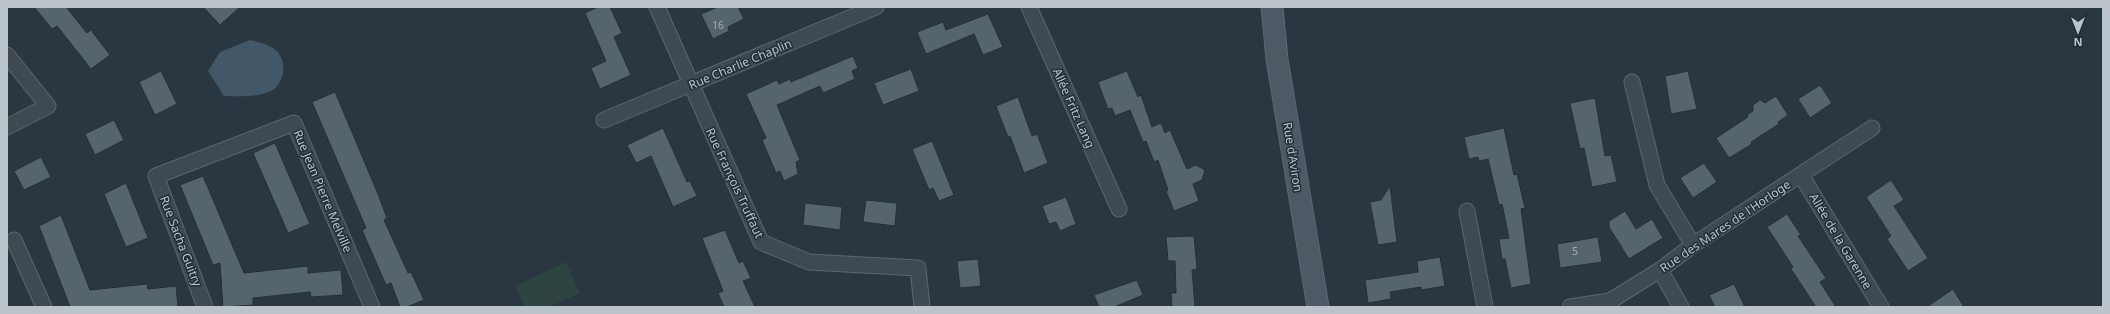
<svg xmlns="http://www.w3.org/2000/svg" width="2110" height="314" viewBox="0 0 2110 314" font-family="'Noto Sans',sans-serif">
<rect width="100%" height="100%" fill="#2a3741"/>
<path fill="#2d4442" d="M566,262L580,293L549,307H525L515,286Z"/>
<path fill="#425868" d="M250,40C257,42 267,44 273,48C288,58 286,83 271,91C256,98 240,96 224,96L208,71L220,52Z"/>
<path fill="#56646e" stroke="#253039" d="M34,7H66L87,33L91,30L110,55L91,69L57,26L52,29Z
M203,7H240L220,25Z
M598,7H610L622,33L614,37L631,75L600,89L591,68L606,61L585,13Z
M718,7H738L744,19L728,27L729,31L713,39L701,14Z
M988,14L1003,47L983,55L974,34L926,54L917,32L943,22L946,30Z
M853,56L858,68L852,71L855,79L823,93L820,86L777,105L800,160L796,162L798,174L784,181L780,171L776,173L762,140L766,138L746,94L777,80L779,84L790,79L791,82Z
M911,69L919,91L883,105L874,83Z
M161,71L177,104L155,115L139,82Z
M1127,71L1138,97L1141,95L1152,127L1161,123L1165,133L1170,130L1187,169L1196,165L1205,170L1202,180L1193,184L1199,201L1174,211L1166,191L1168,190L1158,160L1154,162L1146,141L1143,142L1130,110L1115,116L1112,108L1108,109L1098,82Z
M1688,71L1697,109L1671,114L1665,76Z
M1820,85L1832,103L1810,118L1798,99Z
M335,92L378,194L387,218L384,220L408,273L411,272L424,300L407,307H400L391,283L386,285L362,230L366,228L312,102Z
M1776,96L1788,115L1778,122L1779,124L1751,142L1752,144L1729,158L1716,138L1748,117L1747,115L1753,111V105L1760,100L1765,103Z
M1018,97L1032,136L1037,134L1048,163L1024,173L1010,136L1008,137L996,106Z
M1595,98L1605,156L1611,155L1617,182L1592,187L1584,148L1580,149L1570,103Z
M114,120L124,140L95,155L85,134Z
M663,128L687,182L690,181L697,196L673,207L651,156L636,163L627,145Z
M1504,128L1514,175L1517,174L1525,208L1521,209L1531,284L1511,288L1505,259H1502L1499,239L1509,238L1502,204L1499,205L1488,159L1479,161L1478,157L1469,159L1464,137Z
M932,141L954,195L939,201L933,188L929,190L912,149Z
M275,143L310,224L288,233L253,153Z
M41,157L51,177L24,190L14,171Z
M1704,163L1717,182L1693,198L1680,178Z
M203,176L244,273L308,266V273L341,270L343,295L311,297L310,292L253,298V305L223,307L220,263L213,265L180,185Z
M1891,180L1904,200L1894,206L1928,258L1908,271L1887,239L1891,236L1866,197Z
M126,183L148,238L126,247L104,194Z
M1390,186L1397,242L1378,245L1370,202L1381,200Z
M1066,197L1076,224L1060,231L1056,222L1049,224L1042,206Z
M866,200L897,203L895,226L863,222Z
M805,203L842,207L840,230L803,225Z
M1625,211L1636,229L1652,219L1663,238L1629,259L1609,227V221Z
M1787,214L1801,235L1798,236L1826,278L1820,282L1836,307H1816L1791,269L1793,267L1767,227Z
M61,215L90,290L147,284L148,289L176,286L178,307H70L39,226Z
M725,230L739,263L743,261L751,278L743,281L755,307H724L718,293L723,291L702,238Z
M1194,236L1197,269L1192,270L1195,307H1172L1171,293H1176L1175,261H1168L1166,237Z
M1598,237L1602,262L1560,268L1557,244Z
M1440,257L1445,286L1421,290V287L1390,292L1391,299L1368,303L1365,280L1418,272L1417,261Z
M978,259L981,286L960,288L957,261Z
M1137,280L1143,295L1114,307H1099L1094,295Z
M1734,284L1745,307H1715L1709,295Z
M1953,289L1964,307H1927Z"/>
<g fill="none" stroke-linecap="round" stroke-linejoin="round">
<g stroke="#5c676e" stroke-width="17">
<path id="street" d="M657,7L761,242L809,262L918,268L922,307
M1029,7L1119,209
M7,55L48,106L7,127
M1632,82L1657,185L1693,245
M604,120L876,7
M1801,175L1881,307
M1467,211L1485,307
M14,240L44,307
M1660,270L1681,307
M205,307L156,176L294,123L372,307
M1570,307L1610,301L1660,270L1693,245L1872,128"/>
</g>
<g stroke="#5c676e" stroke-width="23">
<path id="secondary" d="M1272,7L1277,59L1318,307"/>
</g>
<use href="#street" stroke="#3e4951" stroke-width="15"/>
<use href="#secondary" stroke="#4d5964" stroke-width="21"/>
</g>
<g text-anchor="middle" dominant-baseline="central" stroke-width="3" stroke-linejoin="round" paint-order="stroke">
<g font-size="10" fill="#a2acb4">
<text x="718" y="25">16</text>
<text x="1575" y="251">5</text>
</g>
<g font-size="12" fill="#bbc4cb" stroke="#232e37">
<text transform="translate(740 64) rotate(-23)">Rue Charlie Chaplin</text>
<text transform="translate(1074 108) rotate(66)">Allée Fritz Lang</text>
<text transform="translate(1293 157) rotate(81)">Rue d'Aviron</text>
<text transform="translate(735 183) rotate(65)">Rue François Truffaut</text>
<text transform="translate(323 191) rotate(67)">Rue Jean Pierre Melville</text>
<text transform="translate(1725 226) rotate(-34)">Rue des Mares de l'Horloge</text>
<text transform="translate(181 241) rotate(69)">Rue Sacha Guitry</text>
<text transform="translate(1841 241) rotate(59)">Allée de la Garenne</text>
</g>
</g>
<rect width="2110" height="314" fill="none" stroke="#bbc4cb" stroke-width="16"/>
<g transform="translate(2078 32) rotate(180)" stroke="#232e37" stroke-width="3" paint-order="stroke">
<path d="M0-3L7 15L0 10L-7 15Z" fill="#bbc4cb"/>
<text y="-6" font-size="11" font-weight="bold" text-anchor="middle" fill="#bbc4cb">N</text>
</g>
</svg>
